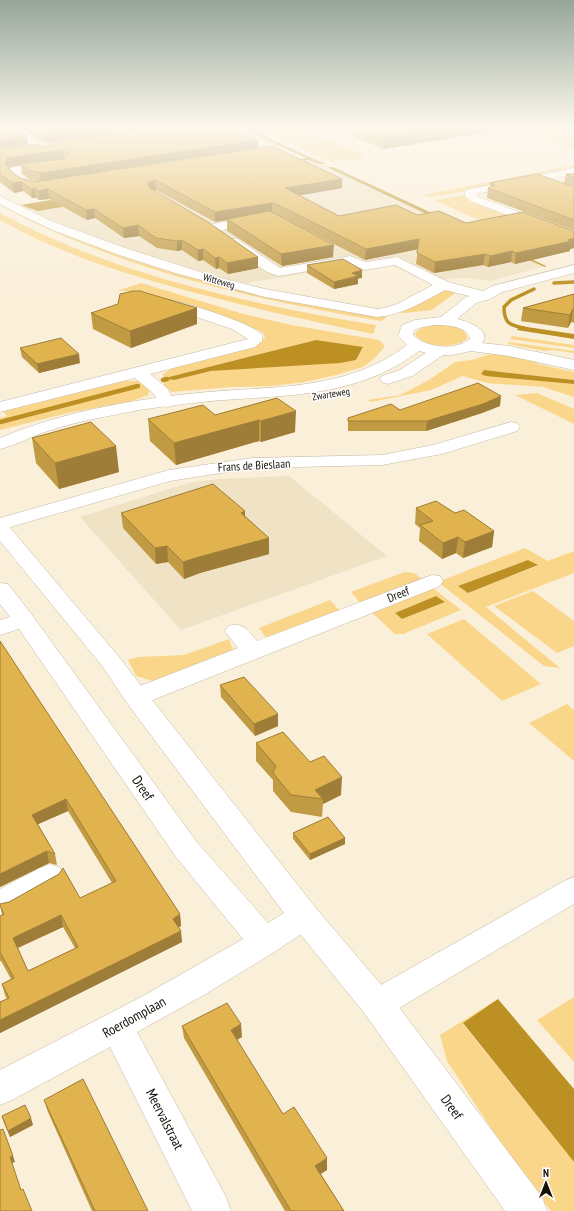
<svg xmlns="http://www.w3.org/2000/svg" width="574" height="1211" viewBox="0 0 574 1211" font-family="'PT Sans Narrow',sans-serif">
<rect width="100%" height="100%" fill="#faefd9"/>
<path fill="#f0e2c5" d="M309,158L545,266L490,281L471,278H454L428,283L393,266L357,272L346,267L246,283L221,278L119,246L44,217L21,206Z
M289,476L387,556L181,630L80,517L188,483L218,479Z"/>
<path fill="#fad68b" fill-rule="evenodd" d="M270,126H302L308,128L304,129L356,152L361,151L365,155L359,159L332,162L258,128Z
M492,126H574V149L565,146L567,143L529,131L512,133Z
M574,165V168L465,192C452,192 434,200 422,195Z
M466,195L574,238H519L434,200Z
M0,202L140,260L387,317L381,321C251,299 117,269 0,205Z
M0,213C114,275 249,304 376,325L373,334C316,322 260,310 204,295C134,277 63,256 0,220Z
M141,283L240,313L291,325L379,340L385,346L374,359L363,367L336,375L305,382L271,386L232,387L172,392L163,385H164L163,374L174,367L255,344L262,341L265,337L262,332L236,321L143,291H117ZM316,340L363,348L356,360L211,371L174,380L168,379L169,377Z
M443,290H451L455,293L432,310L404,313L395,312Z
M432,325C444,324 460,324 467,335V339C453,349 428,348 416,336L415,333L424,326Z
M512,336L574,345V348L510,339Z
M509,342L574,351V353L554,350L545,351L508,344Z
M494,353L536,361L538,364L574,372V380L484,370L481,374L574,384V397L543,387L487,383L463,376L431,390L371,402L368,400L400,395L429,380L455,362L472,360Z
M125,381H143L150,388L148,395L132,401L68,413L0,430V418L7,416L2,410Z
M537,393L574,409V424L515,395Z
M525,548L548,561L574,551V573L486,607L560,668L544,666L438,582ZM528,560L537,566L468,593L458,586Z
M405,572L414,573L422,579L360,603L351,592Z
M429,585L461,610L403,634H395L368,609ZM436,596L445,602L402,619L395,613Z
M533,591L574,621V646L557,653L494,606Z
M330,600L340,611L268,640L259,628Z
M464,619L541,684L502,701L427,634Z
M229,639L234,652L156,682L136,676L128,660L138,657L184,655Z
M567,704L574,710V761L529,723Z
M574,997V1062L537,1020Z
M498,999L463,1024L574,1162V1211H551L521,1174L447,1061L440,1035Z"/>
<path fill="#bc9023" d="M248,130L253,131L325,164H320L308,160L178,181L142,191L144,193L38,211L21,205L306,158L247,131Z
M327,167H333L546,266L545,267L435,218Z
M520,326L574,334V339L517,330Z
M316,340L363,347L356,360L340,363L211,371L174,380L167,379L169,377Z
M484,370L574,380V384L486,376L481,374Z
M528,560L538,565L468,593L458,586Z
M436,596L445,602L402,619L395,613Z
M498,999L574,1089V1162L463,1023Z"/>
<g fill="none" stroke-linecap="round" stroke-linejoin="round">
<path stroke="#bc9023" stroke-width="3.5" d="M554,283L574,282
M527,329C511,325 504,325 504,307L511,300L534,289"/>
<path stroke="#bc9023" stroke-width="4.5" d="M163,380L167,379
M0,422L138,386"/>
<g stroke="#c3b9a4" stroke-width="1">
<path id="street" d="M4,126H15L66,161L65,163H57Z
M223,126H235L296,158L295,160H287Z
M51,162L55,163L56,165L55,167L19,172C28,184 36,181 42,187L41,189C27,193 15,183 8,172L10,168L14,167Z
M574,168V174L476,194L478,197L574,232V240L470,201L465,196V192L466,190Z
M0,196L51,221L128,249L213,276L265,289L377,309L385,308L397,304L433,285L395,265L365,270L349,264L279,276L267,272L229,245L227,242L229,239H237L280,268L350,256L366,262L397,257L448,282L490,293L492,296L490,299L485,300L445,290C423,302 402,315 377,317L265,297L175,273L119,255L55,231L19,214L0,204Z
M257,216L261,218L263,220L261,222L213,232L209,231L207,228L209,225L213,224Z
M172,300C192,305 245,321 260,333C263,335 262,338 262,341L255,347L150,374L167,388L175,402L173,406L167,407L161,406L154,394L135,378L0,412V402L248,339L232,329L167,307L165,304L167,301Z
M511,422L517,423L520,427L517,431L442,454L382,465L252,468L170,481L0,530V518L169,470L252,458L382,455L433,445Z
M432,575L440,576L443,581L440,586L145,703L136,705L127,703L124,697L127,691L238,648L225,631L228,626C244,622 247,630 257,641Z
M0,583L8,584L32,615L196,841L268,923L293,907L304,903L315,907L319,916L315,925L276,951L204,995L137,1032L226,1197L231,1211H192L110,1047L12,1100L0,1105V1070L143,996L243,939L176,857L19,629L0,635V620L10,617L0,604Z
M50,864L60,868L65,876L60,884L11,912L0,915V889L40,868Z
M574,877V904L389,1014L377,1019L365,1014L361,1004L365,994L564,881Z"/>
</g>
<g stroke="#c3b9a4" stroke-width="1">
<path id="secondary" d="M574,265V273L502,292L490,299L476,303L457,319C466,321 492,329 482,343L509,346L574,360V370L509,356L471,351L452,355H443L412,376L388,384L382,382L380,379L382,376L400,370L426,353L419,351C365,392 304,395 238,399C205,401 172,405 139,410C109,416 78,421 48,431C32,436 17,445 0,449V438C60,413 124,401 188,394C264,385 343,394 407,345L398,336L402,325L415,320L441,317L466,297L480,293L492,286ZM434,325C444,325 468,325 470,339C455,351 426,348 413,335L414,330L419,328Z
M0,522L7,524L119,657L145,691L315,907L389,994L542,1197L547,1211H505L365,1014L293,925L127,703L103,667L0,541Z"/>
</g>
<use href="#street" fill="#fff" fill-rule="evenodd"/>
<use href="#secondary" fill="#fff" fill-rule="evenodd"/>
</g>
<path fill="#c19a44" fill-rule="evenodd" d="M18,126H168L43,142Z
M170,126H225V129L258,148L342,179V188L299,195L339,216L417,215L466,223L574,231V248L570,249V251L515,264L511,262L488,267L483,265L434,273L416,264L418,249L365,260L276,214L272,213L333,257L282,266L227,231V220L215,222L156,190H154L258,257V268L228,274L219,268L216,269L203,260L198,261L182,250L177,251L157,248L139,236L124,238L95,218L87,220L49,199L39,200L36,198H32L23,191L14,193L0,182V149L45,147ZM21,165L22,173L30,180L37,181L34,182L20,178L12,172L9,168Z
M352,126H512V128L384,149L352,136Z
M566,174H574V230L487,198L488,188L490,187V183L564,184Z
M307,265L362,278L358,279V284L334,289L307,273Z
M574,294V323L571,322L568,328L521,321L523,308Z
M197,308V324L131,348L93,329L91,313Z
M20,348L80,363L39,373L22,357Z
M277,398L295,432L261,442L259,441L176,465L150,441L148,419L215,415Z
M500,406L482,413L426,431H348V418L400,410Z
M32,438L119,472L59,489L36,463Z
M416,508L455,513L494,531L492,547L463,558L456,553L442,559L419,541L420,528L415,524Z
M245,511V516L269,538V554L200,573L184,579L168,562L156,564L123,528L121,513Z
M0,641L180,914L181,926L179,927L182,942L0,1033V1002L7,999L5,995L2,984L11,979L1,961H0V916L2,915L0,904L80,898L112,883L68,811L38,824L55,854L57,865L49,863L0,887ZM63,927L75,948L28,971L18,948Z
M220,685L278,714V726L255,736L221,697Z
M256,743L310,762L341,795L323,804L322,817L291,812L273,791V780L256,761Z
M293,833L345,838V844L310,860L293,839Z
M182,1026L242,1037L237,1040L283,1114L327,1170L321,1174L344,1211H285L184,1038Z
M44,1100L148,1211H92L48,1112Z
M2,1116L33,1125L10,1137L4,1123Z"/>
<path fill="#9d7d37" d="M104,126H168L43,142L42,134Z
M216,126H225V133Z
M455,126H512V128L384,149V137Z
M27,136L28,145L0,148V140Z
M258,140V149L41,182L40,173Z
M63,150L64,159L21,164V165L9,167L7,173L5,164L7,158Z
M342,179V188L286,198L285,188Z
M155,180L156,190L150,191L148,185L149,182Z
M22,182L23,191L14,193L12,183Z
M35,188L36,198H32L31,189Z
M48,189L49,199L39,200L38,191Z
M272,203V213L227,219V220L215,222V212Z
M94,209L95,218L87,220L86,210Z
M138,225L139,236L124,238L123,228Z
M574,238V248L570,249V251L515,264L516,253Z
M419,239V249L365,260L366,249Z
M182,240V250L177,251V241Z
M334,245L333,257L282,266L281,254Z
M203,249V260L198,261V250Z
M512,251L511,262L488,267L490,256Z
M485,254L483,265L434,273L435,262Z
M219,257V268L216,269L215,258Z
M258,257V268L228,274L227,263Z
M362,270V278H358V284L334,289V282L352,273Z
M197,308V324L131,348L130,331Z
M573,309L571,322L568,328L570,315Z
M79,354L80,363L39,373L37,364Z
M501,396L500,406L482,413L426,431L427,421Z
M296,411L295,432L261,442V421Z
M259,420V441L176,465L174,443Z
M116,446L119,472L59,489L55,463Z
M245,511V527L241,513Z
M494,531L492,547L463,558L465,542Z
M458,537L456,553L442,559L443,543Z
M269,538V554L200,573L184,579L183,562L199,557Z
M167,546L168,562L156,564L155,548Z
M278,714V726L255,736L254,724Z
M342,777L341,795L323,804V799L315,790Z
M66,799L68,811L34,826L32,815Z
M345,838V844L310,860V854Z
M47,851L49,863L0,887V874Z
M180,914L181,926L174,930L173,919Z
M61,915L63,927L15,949L13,938Z
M181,931L182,942L0,1033V1020Z
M241,1024L242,1037L231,1043V1030Z
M31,1118L33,1125L10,1137L8,1131Z
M13,1156L15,1162L12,1163L10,1157Z
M327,1158V1170L315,1177V1166Z"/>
<path fill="#e0b34f" stroke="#9d7d37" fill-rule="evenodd" d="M0,126H12L27,136L0,140Z
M30,126H104L42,134Z
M170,126H217H216L258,140L40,173L28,170L21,164L63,159L69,155L68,152L63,150L7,158L5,164L12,172L20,178L34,182L272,146L342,179L285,188L339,216L396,205L417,215L439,211L466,223L523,212L574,231V238L568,240L572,241L516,253L512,251L490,256L485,254L435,262L417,253L419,239L366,249L276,204L272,203L215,212L155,180L149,182L148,185L150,188L208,222L258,257L227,263L219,257L215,258L203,249L198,250L182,240L177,241L156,238L138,225L123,228L94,209L86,210L48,189L38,191L35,188L31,189L22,182L12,183L0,174V149L38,144L45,147L49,145L51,142Z
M355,126H455L384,137Z
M537,174L574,187V220L488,188L495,185L490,183Z
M566,174H574V178Z
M270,211L334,245L281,254L227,219Z
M343,259L362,270L352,273L358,276L334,282L307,265Z
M133,291H140L197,308L130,331L91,313L118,304L120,294Z
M574,294V309H573L570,315L523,308Z
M61,338L79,354L37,364L20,348Z
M478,383L501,396L483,404L427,421H348V418L391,404L400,410Z
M277,398L296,411L261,421L259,420L174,443L148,419L203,405L215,415Z
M91,422L116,446L55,463L32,438Z
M213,484L245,511L241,513L269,538L199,557L183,562L167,546L155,548L121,513Z
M436,501L455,513L464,510L494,531L465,542L458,537L443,543L420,525L433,521L416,508Z
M0,641L180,914L173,919L181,931L0,1020V1002L9,998L2,984L14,978L0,952V916L4,914L0,906V904L9,902L59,874L63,868L80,898L116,881L66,799L32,815L55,854L47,851L0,874ZM61,915L78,947L28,971L13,938Z
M244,677L278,714L254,724L220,685Z
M283,732L310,762L324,756L342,777L315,790L323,799L291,795L273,773L276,766L256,743Z
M328,817L345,838L310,854L293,833Z
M227,1003L241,1024L231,1030L283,1114L294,1107L327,1158L315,1166L344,1211H291L182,1026Z
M83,1079L148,1211H95L44,1100Z
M25,1105L31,1118L8,1131L2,1116Z
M3,1129L13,1156L10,1157L21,1190L23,1189L32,1211H0V1130Z"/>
<linearGradient id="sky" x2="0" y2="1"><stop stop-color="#96a699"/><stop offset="0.43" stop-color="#fdf8ee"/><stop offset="1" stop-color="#fdf8ee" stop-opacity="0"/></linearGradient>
<rect width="574" height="295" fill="url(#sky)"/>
<g text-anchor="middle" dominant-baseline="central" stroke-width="3" stroke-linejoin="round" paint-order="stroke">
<g font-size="10" fill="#151109" stroke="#fff">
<text transform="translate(219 281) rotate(16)">Witteweg</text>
<text transform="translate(331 394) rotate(-9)">Zwarteweg</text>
</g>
<g font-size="12" fill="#151109" stroke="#fff">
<text transform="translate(254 465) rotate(-3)">Frans de Bieslaan</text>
<text transform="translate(398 594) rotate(-22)">Dreef</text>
</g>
<g font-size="14" fill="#151109" stroke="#fff">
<text transform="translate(143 788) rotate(55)">Dreef</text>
<text transform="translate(134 1017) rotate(-29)">Roerdomplaan</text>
<text transform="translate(452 1107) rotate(54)">Dreef</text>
<text transform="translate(165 1119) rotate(63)">Meervalstraat</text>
</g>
</g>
<g transform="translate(546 1183)" stroke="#ffffff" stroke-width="3" paint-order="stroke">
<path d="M0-3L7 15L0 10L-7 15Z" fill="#151109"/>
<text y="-6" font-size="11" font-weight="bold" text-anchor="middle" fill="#151109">N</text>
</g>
</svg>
